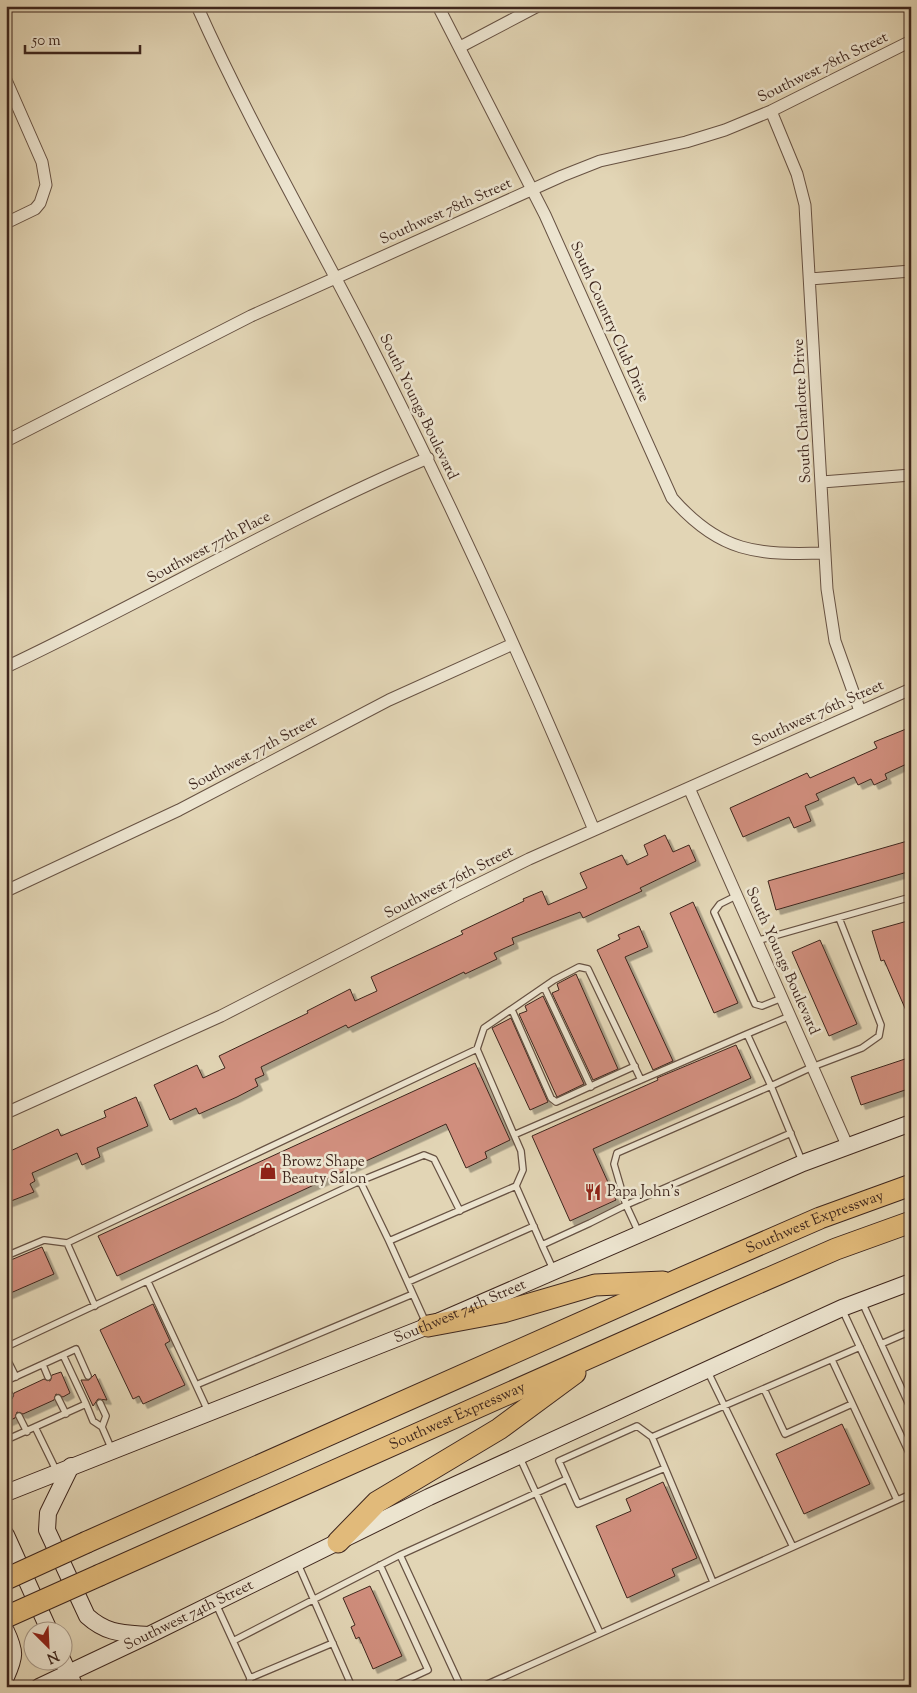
<svg xmlns="http://www.w3.org/2000/svg" width="917" height="1693" viewBox="0 0 917 1693" font-family="'Sorts Mill Goudy',serif">
<defs>
<filter id="shadow"><feDropShadow dx="4.5" dy="4.5" stdDeviation="0" flood-color="#0004"/></filter>
</defs>
<rect width="100%" height="100%" fill="#e2d5b5"/>
<filter id="stains"><feTurbulence type="fractalNoise" baseFrequency=".004" numOctaves="4"/><feColorMatrix values="0 0 0 0 .2 0 0 0 0 .09 0 0 0 0 .02 0 0 0 .5 -.17"/></filter>
<radialGradient id="worn" r=".72"><stop offset=".6" stop-color="#630" stop-opacity="0"/><stop offset="1" stop-color="#630" stop-opacity=".3"/></radialGradient>
<path fill="#d08e7d" stroke="#3e261d" filter="url(#shadow)" d="M911,727V762L885,774L887,779L874,785L871,779L858,785L854,777L816,794L819,800L805,806L811,821L794,828L789,817L743,837L730,808L807,773L810,778L877,748L874,742Z
M665,835L673,852L689,845L696,861L640,888L642,891L583,918L580,912L512,938L514,944L494,953L497,959L465,974L464,972L348,1028L346,1025L261,1067L264,1075L255,1079L258,1086L237,1097L199,1114L196,1108L170,1120L154,1085L197,1065L203,1078L225,1068L219,1056L308,1013L307,1011L350,989L355,1001L377,991L371,977L463,934L461,931L524,901L523,899L542,891L548,905L587,888L580,873L622,855L627,865L648,855L644,845Z
M911,840V871L776,910L768,881Z
M693,902L738,1003L714,1013L670,913Z
M911,920V1022L884,960L881,961L872,931Z
M639,926L648,947L625,957L673,1061L653,1070L597,950L620,939L618,935Z
M820,940L857,1024L829,1036L792,952Z
M576,974L618,1069L593,1080L552,993L559,990L557,984Z
M543,996L584,1084L557,1097L519,1014L527,1011L525,1006Z
M511,1018L548,1102L530,1110L492,1028Z
M736,1045L751,1078L593,1149L616,1200L570,1221L532,1136L658,1080L657,1078Z
M911,1057V1088L861,1105L851,1077Z
M475,1063L510,1140L485,1152L487,1158L466,1168L446,1124L117,1276L98,1236Z
M136,1097L148,1126L97,1148L100,1157L82,1165L77,1153L32,1173L35,1181L30,1184L34,1192L6,1203V1153L58,1129L61,1136L106,1117L104,1111Z
M42,1247L54,1274L6,1295V1262Z
M153,1304L170,1341L165,1344L185,1385L143,1404L139,1396L133,1399L100,1330Z
M61,1372L70,1393L63,1397L56,1394L54,1400L23,1414L17,1412L15,1418L6,1422V1398L12,1399L14,1393L44,1379L50,1381L52,1375Z
M95,1374L107,1400L98,1399L93,1406L81,1380H89Z
M842,1424L870,1484L804,1514L776,1454Z
M663,1482L697,1558L672,1569L675,1576L627,1598L596,1526L631,1511L626,1499Z
M370,1586L402,1656L373,1669L359,1637L356,1639L351,1627L355,1625L343,1598Z"/>
<g fill="none" stroke-linecap="round" stroke-linejoin="round">
<g stroke="#675243" stroke-width="8">
<path id="lane" d="M736,896L720,904L714,912L755,1004L762,1006L782,998
M756,941L911,897
M544,987L591,1087
M512,1010L551,1098L556,1102L635,1066
M477,1049L484,1028L554,980L579,967L588,969L641,1080
M516,1134L747,1034
M802,1161L771,1086L812,1067L862,1048L879,1036L881,1025L839,918
M360,1181L424,1155L434,1159L460,1211
M639,1233L626,1205L791,1133
M67,1243L477,1049L521,1151L523,1170L516,1186
M6,1256L44,1240L67,1243L95,1306
M553,1269L542,1245L590,1223L626,1205L614,1164L617,1153L771,1086L747,1034L790,1016
M148,1282L196,1385
M408,1282L534,1226
M862,1302L911,1409
M842,1309L911,1457
M426,1323L389,1241L516,1186L542,1245
M881,1344L911,1331
M6,1347L360,1181L389,1241
M63,1355L76,1349L88,1376
M6,1357L16,1377
M832,1360L897,1500
M43,1365L48,1377
M708,1372L793,1547
M6,1381L63,1355L86,1404
M6,1389L10,1395
M764,1389L785,1434L852,1404
M58,1398L66,1414
M100,1403L106,1416L102,1427
M208,1411L196,1385L413,1294
M19,1416L27,1432
M35,1427L86,1404L93,1421L102,1427L112,1450
M652,1437L637,1426L559,1461L578,1504L665,1468
M6,1440L35,1427L57,1472
M520,1458L600,1633
M298,1564L352,1687
M380,1565L428,1670L391,1687
M713,1582L652,1437L860,1347
M216,1604L250,1678L248,1687
M233,1641L400,1555
M250,1678L333,1643
M461,1687L400,1555L567,1479
M481,1687L911,1494"/>
</g>
<g stroke="#675243" stroke-width="13">
<path id="street" d="M197,6C248,120 310,227 367,338C449,499 524,663 594,830
M438,6L545,215L672,498C720,553 757,555 825,553
M460,47L538,6
M6,80L42,162L46,185L40,203L35,209L6,223
M771,111L797,174L805,205L827,589L835,641L860,711
M810,279L911,271
M6,441L251,316L562,176L600,161L686,142L725,130L771,111L911,41
M822,482L911,475
M6,667C148,600 283,520 428,458
M689,788L847,1145
M6,891L179,810L389,700L513,644
M6,1113L221,1016L454,896L529,859L911,689"/>
</g>
<g stroke="#3e261d" stroke-width="18">
<g id="secondary">
<path d="M71,1466L48,1513L47,1530L87,1616C107,1634 122,1633 148,1635"/>
<path id="s1" d="M6,1493L428,1326L803,1163L911,1123"/>
<path d="M6,1535L49,1630"/>
<path d="M6,1631C16,1652 15,1657 6,1677"/>
<path d="M62,1659L75,1687"/>
<path id="s2" d="M39,1687L149,1635L429,1497L842,1308L911,1282"/>
</g>
</g>
<g stroke="#3e261d" stroke-width="23">
<g id="highway">
<path d="M428,1326L503,1312L595,1285L663,1282"/>
<path id="s3" d="M87,1542L673,1282L820,1218L911,1185"/>
<path d="M338,1542L377,1502L499,1429L575,1373"/>
<path id="s4" d="M100,1575L721,1299L836,1249L911,1222"/>
</g>
</g>
<use href="#lane" stroke="#ece4cf" stroke-width="5.5"/>
<use href="#street" stroke="#ece4cf" stroke-width="11"/>
<use href="#secondary" stroke="#ece4cf" stroke-width="16"/>
<use href="#highway" stroke="#e1ba7a" stroke-width="21"/>
<g stroke="#3e261d" stroke-width="23" stroke-linecap="butt">
<path id="highway-bridge" d="M6,1579L87,1542
M6,1617L100,1575"/>
</g>
<use href="#highway-bridge" stroke="#e1ba7a" stroke-width="21"/>
</g>
<defs>
<g id="shop-bare" transform="scale(1.35)"><path d="M-5-2.5h2.3a2.7 3.5 0 0 1 5.4 0H5L5.5 6h-11ZM-1.5-2.5h3a1.5 2.3 0 0 0-3 0Z" fill="#8f2418" stroke="#ece4cf" stroke-width="2.5" paint-order="stroke"/></g>
<g id="restaurant-bare" transform="scale(1.35)"><path d="M-5-6h1v4h1v-4h1v4h1v-4h1v5L-1.5 .5V6h-2V.5L-5-1ZM5-6V6H3V1.5H1.5Q1.5-4 5-6Z" fill="#8f2418" stroke="#ece4cf" stroke-width="2.5" paint-order="stroke"/></g>
</defs>
<g fill-rule="evenodd">
<use href="#shop-bare" x="268" y="1171"/>
<use href="#restaurant-bare" x="593" y="1192"/>
</g>
<g text-anchor="middle" dominant-baseline="central" stroke-width="5" stroke-linejoin="round" paint-order="stroke">
<g font-size="15" fill="#3e261d" stroke="#ece4cf">
<text transform="translate(823 68) rotate(-26)">Southwest 78th Street</text>
<text transform="translate(446 212) rotate(-24)">Southwest 78th Street</text>
<text transform="translate(609 322) rotate(66)">South Country Club Drive</text>
<text transform="translate(418 407) rotate(64)">South Youngs Boulevard</text>
<text transform="translate(803 411) rotate(-93)">South Charlotte Drive</text>
<text transform="translate(209 548) rotate(-28)">Southwest 77th Place</text>
<text transform="translate(818 714) rotate(-24)">Southwest 76th Street</text>
<text transform="translate(253 754) rotate(-28)">Southwest 77th Street</text>
<text transform="translate(449 883) rotate(-27)">Southwest 76th Street</text>
<text transform="translate(782 961) rotate(66)">South Youngs Boulevard</text>
<text stroke="none"><textPath href="#s3" startOffset="795">Southwest Expressway</textPath></text>
<text stroke="none"><textPath href="#s1" startOffset="489">Southwest 74th Street</textPath></text>
<text stroke="none"><textPath href="#s4" startOffset="391">Southwest Expressway</textPath></text>
<text stroke="none"><textPath href="#s2" startOffset="166">Southwest 74th Street</textPath></text>
</g>
<g font-size="15" fill="#3e261d" stroke="#ece4cf" text-anchor="start">
<text x="282" y="1162">Browz Shape<tspan x="282" dy="17">Beauty Salon</tspan></text>
<text x="607" y="1192">Papa John's</text>
</g>
</g>
<rect width="917" height="1693" fill="none" stroke="#e2d5b5" stroke-width="25"/>
<rect x="8" y="8" width="902" height="1678" fill="none" stroke="#3e261d" stroke-width="2.5"/>
<rect x="12" y="12" width="892" height="1668" fill="none" stroke="#3e261d"/>
<g transform="translate(48 1646) rotate(156)"><circle r="24" fill="#ece4cf" stroke="#a69888"/>
<path d="M0-4L9 19L0 12L-9 19Z" fill="#8f2418"/>
<text y="-8" font-size="14" font-weight="bold" text-anchor="middle" fill="#3e261d">N</text>
</g>
<path d="M25 45v8h115v-8" fill="none" stroke="#3e261d" stroke-width="2.5"/>
<text x="32" y="45" font-size="15" fill="#3e261d" stroke="#ece4cf" stroke-width="4" paint-order="stroke">50 m</text>
<rect width="100%" height="100%" filter="url(#stains)"/>
<rect width="100%" height="100%" fill="url(#worn)"/>
</svg>
